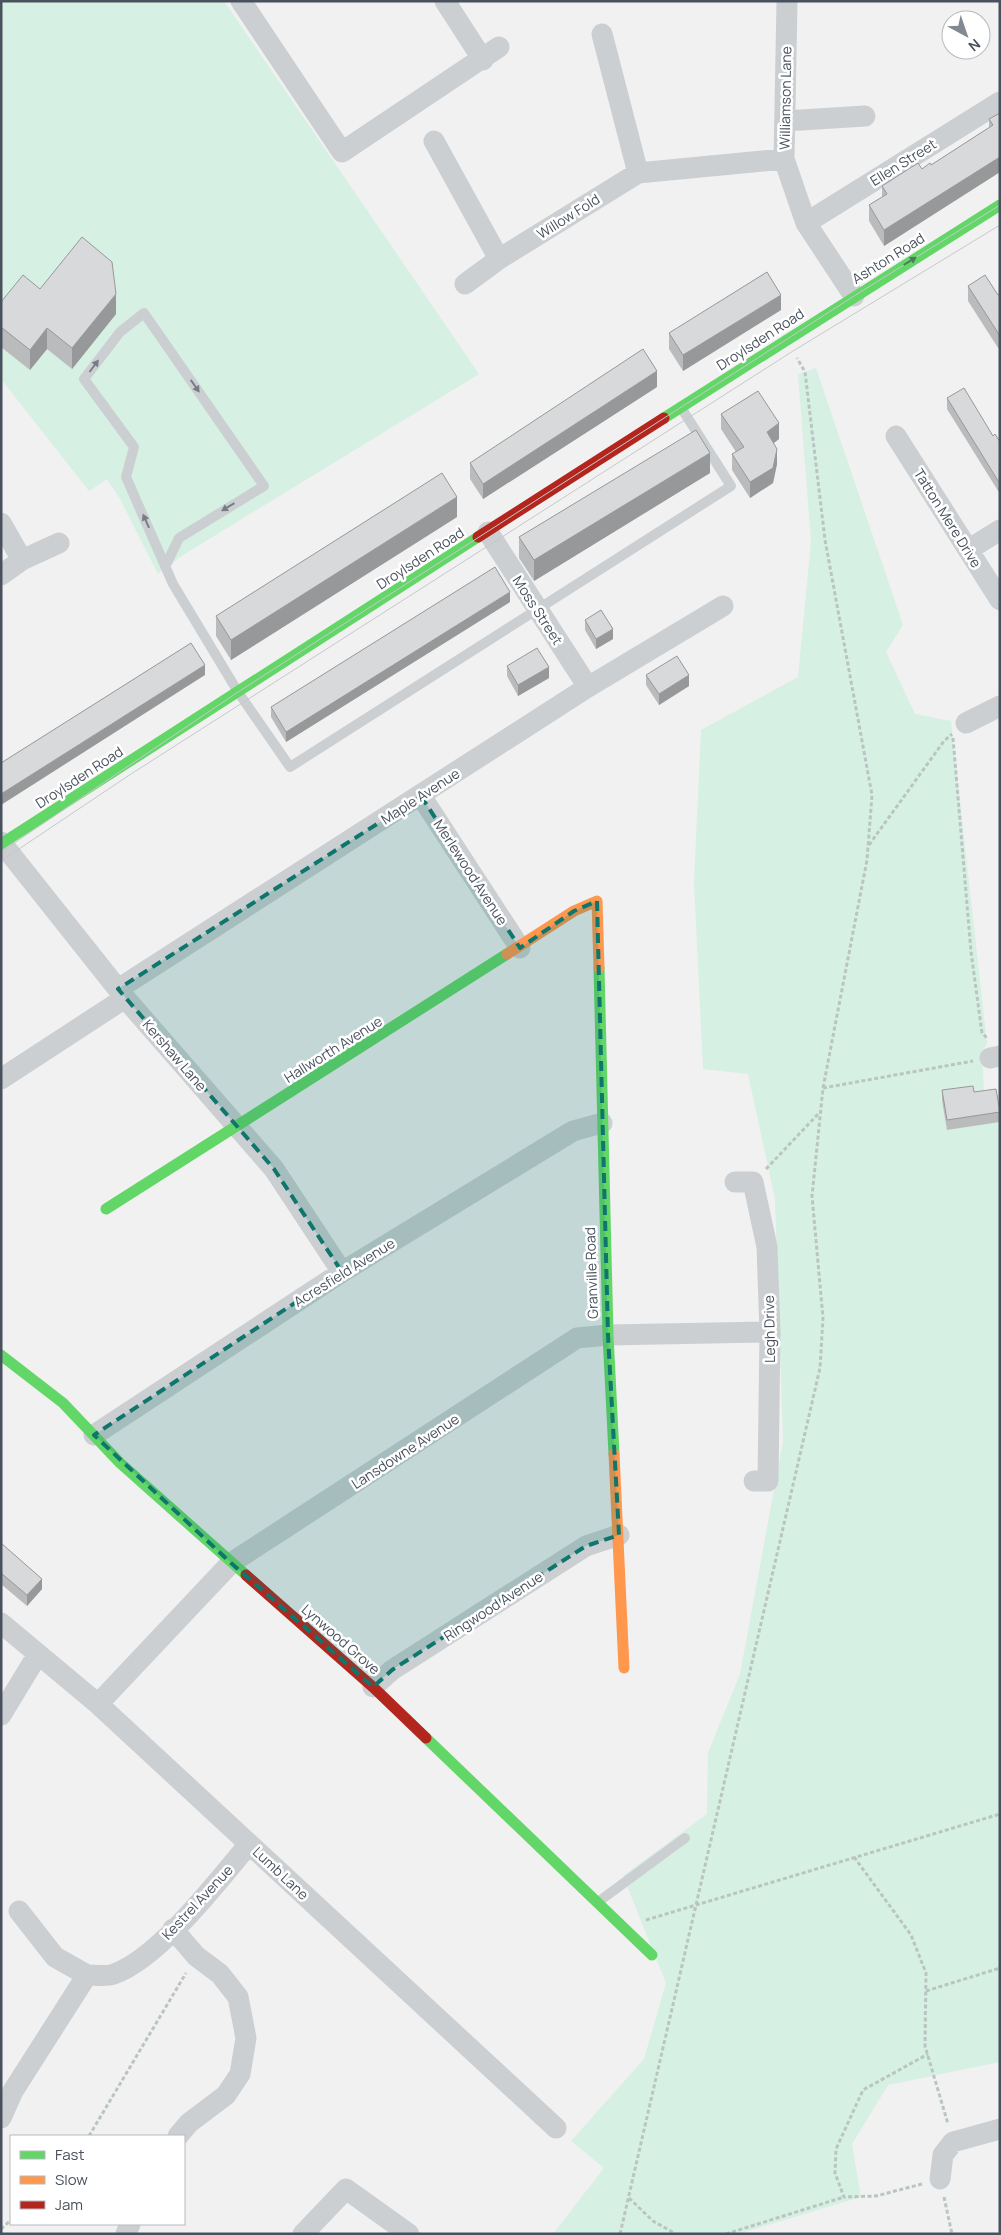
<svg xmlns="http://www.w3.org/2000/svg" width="1001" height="2235" viewBox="0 0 1001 2235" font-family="Manrope,sans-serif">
<rect width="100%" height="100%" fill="#f1f1f1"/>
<path fill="#d6f0e3" d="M1,1H224L479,374L183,555L158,574L120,499L107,479L89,491L1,379Z
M816,368L903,625L886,652L915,714L951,721L987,1043L982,1053L984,1091L941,1098L947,1130L1000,1122V2062L888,2085L852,2144L861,2197L738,2234H553L604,2168L571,2141L644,2059L666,1983L623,1876L707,1814L708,1753L740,1674L783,1441L775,1199L748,1074L703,1069L694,883L701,730L798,677L811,541L798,374Z"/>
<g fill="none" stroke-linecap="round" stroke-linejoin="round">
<path stroke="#bac5c3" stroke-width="3" stroke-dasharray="4 2.5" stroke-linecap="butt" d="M953,738L971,952L982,1033L987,1038
M869,845L944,741L952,734
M823,1088L973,1061
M766,1169L820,1112
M854,1857L911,1935L926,1973L925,2046L948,2124
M646,1920L1000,1814
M926,1991L1000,1968
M89,2136L186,1973
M922,2184L876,2196L844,2197L835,2173L836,2149L863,2090L928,2054
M944,2197L952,2234
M629,2198L653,2221L676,2234
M1,2229L11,2220
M620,2234L820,1368L823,1318L812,1196L823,1088L867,860L872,795L825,540L805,372L797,358
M726,2234L844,2197"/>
<path stroke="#cccfd2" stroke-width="10" d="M166,565L179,538L264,486L144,313L120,332L84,379L134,447L126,477L173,584L238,692L290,767L731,486L682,409
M598,1902L685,1838"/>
<path stroke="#cccfd2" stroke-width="21" d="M241,1L342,152L499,47
M445,1L483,60
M787,1L784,159L806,223L854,296
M602,34L638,173
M785,121L865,116
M434,141L499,259
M806,223L1000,102
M465,284L499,259L638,173L784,159
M896,436L1000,600
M1,523L22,560L59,543
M488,532L588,687
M968,550L1000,530
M1,575L22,560
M966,723L1000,706
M421,796L520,948
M1,842L125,998L274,1169L342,1272
M118,989L588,687L723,606
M990,1058L1000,1056
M1,1079L125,998
M735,1182H753L767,1247L770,1332L768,1481H754
M94,1435L342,1272L573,1131L602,1123
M1,1623L98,1704L556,2128
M373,1687L392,1670L586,1546L619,1535
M98,1704L231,1563L577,1338L608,1335L770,1332
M1,1715L38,1654
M19,1911L55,1957L87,1975
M173,1929L196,1956L220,1974L238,1997L246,2038L240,2074L226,2095L189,2123L178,2136
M1,2118L13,2091L87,1975C95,1975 106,1977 114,1974C159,1958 218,1881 249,1844
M940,2179L943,2155L953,2142L1000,2129
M126,2234L130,2224
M303,2234L346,2189L409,2234"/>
<path stroke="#63d668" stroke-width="11" d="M664,418L1000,205
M1,844L478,537
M599,968L608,1335L614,1454
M106,1209L507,954
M1,1355L63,1403L120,1463L246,1575
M426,1738L652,1955"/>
<path stroke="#ff974d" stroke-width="11" d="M507,954L574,911L597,901L599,968
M614,1454L624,1668"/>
<path stroke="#b3261e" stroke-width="11" d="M478,537L664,418
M246,1575L373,1687L426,1738"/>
<path stroke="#c6c8cb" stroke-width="1" d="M1,852L238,692L854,296L1000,205
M1,861L131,774L793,351L1000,225"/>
</g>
<path fill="#babbbc" d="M1000,113V172L884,246L869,221V205L882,197V186L931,165L989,128V119Z
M968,286L998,295L1000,294V351L968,301Z
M40,289L116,314L72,369L47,349L30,370L1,347V302Z
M781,310L683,371L669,349V333Z
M657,387L483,499L470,479V463Z
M947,398L1000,442V494L947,409Z
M721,414L779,439L774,443L777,464L773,483L750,498L732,470V454L736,452L721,429Z
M710,473L534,581L519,558V537Z
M457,517L231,660L216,636V616Z
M510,602L286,742L271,717V707Z
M585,620L613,639L596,649L585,630Z
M507,666L549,678L518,696L507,676Z
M646,675L689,686L659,705L646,685Z
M942,1090L974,1092L1000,1112V1122L947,1130L942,1101Z
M1,1543L42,1589L27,1606L1,1584Z"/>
<path fill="#979899" d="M1000,157V172L884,246V230Z
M116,294V314L72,369V348Z
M781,295V310L683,371V355Z
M47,328V349L30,370V350Z
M657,371V387L483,499V484Z
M779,423V439L767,448V432Z
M777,449V464L773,483L750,498V482Z
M710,453V473L534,581V560Z
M457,497V517L231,660V640Z
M510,592V602L286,742V732Z
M613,629V639L596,649V639Z
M205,665V675L1,805V794Z
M549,667V678L518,696V685Z
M689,675V686L659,705V694Z
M42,1579V1589L27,1606V1595Z"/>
<path fill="#d8d9db" stroke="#979899" d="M1000,113V157L884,230L869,205L887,194L882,186L918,163L922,169L930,163L931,165L993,125L989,119Z
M82,237L112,262L116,294L72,348L47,328L30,350L1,327V302L23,275L40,289Z
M767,272L781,295L683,355L669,333Z
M985,275L998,295L1000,294V336L968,286Z
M643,349L657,371L483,484L470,463Z
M964,388L993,436L995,434L1000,442V484L947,398Z
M758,391L779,423L767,432L777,449L773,468L750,482L732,454L744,447L721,414Z
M696,430L710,453L534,560L519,537Z
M442,473L457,497L231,640L216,616Z
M495,567L510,592L286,732L271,707Z
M601,610L613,629L596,639L585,620Z
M191,643L205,665L1,794V763Z
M537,648L549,667L518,685L507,666Z
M677,656L689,675L659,694L646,675Z
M973,1086L974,1092L996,1089L1000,1112L947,1120L942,1090Z
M1,1543L42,1579L27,1595L1,1573Z"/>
<defs><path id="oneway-solid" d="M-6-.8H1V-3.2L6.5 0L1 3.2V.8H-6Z" transform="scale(1.25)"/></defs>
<use fill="#507960" href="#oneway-solid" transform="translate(910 261) rotate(-32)"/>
<g fill="#767d86">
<use href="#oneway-solid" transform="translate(94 366) rotate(-53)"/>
<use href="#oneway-solid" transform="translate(195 386) rotate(55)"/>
<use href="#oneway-solid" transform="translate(228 507) rotate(149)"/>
<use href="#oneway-solid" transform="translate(146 521) rotate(-114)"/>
</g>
<path fill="#0f766e" fill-opacity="0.2" stroke="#0f766e" stroke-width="4" stroke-dasharray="10 6" stroke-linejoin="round" d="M421,796L520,948L574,911L597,901L608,1335L619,1535L586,1546L392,1670L373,1687L231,1563L94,1435L342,1272L274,1169L118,989Z"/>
<g text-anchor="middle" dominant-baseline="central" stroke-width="5" stroke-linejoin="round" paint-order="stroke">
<g font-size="14" fill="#48515d" stroke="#fff">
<text transform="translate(785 98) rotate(-89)">Williamson Lane</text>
<text transform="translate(903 162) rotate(-32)">Ellen Street</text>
<text transform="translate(568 216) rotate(-32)">Willow Fold</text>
<text transform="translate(888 258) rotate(-32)">Ashton Road</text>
<text transform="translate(760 339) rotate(-33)">Droylsden Road</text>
<text transform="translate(948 518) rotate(58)">Tatton Mere Drive</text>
<text transform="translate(420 558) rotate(-33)">Droylsden Road</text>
<text transform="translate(538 610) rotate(57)">Moss Street</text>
<text transform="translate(79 777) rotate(-33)">Droylsden Road</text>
<text transform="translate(420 796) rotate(-33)">Maple Avenue</text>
<text transform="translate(471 872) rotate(57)">Merlewood Avenue</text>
<text transform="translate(333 1049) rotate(-32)">Hallworth Avenue</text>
<text transform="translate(175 1055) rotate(49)">Kershaw Lane</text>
<text transform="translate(344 1272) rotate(-32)">Acresfield Avenue</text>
<text transform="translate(591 1273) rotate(-92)">Granville Road</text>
<text transform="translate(769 1329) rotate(-91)">Legh Drive</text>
<text transform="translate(405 1451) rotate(-33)">Lansdowne Avenue</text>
<text transform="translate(493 1606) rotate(-33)">Ringwood Avenue</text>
<text transform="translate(341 1639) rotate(41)">Lynwood Grove</text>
<text transform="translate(281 1873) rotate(43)">Lumb Lane</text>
<text transform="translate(197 1902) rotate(-47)">Kestrel Avenue</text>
</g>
</g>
<rect width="1001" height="2235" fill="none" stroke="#48515d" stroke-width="5"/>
<rect x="10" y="2135" width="175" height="90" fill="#ffffff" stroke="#b6b9be"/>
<rect x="20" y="2151" width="25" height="8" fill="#63d668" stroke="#b6b9be"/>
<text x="55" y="2160" font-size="15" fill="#48515d">Fast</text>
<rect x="20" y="2176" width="25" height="8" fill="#ff974d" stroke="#b6b9be"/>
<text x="55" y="2185" font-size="15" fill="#48515d">Slow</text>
<rect x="20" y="2201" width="25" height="8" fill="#b3261e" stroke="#b6b9be"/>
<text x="55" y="2210" font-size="15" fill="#48515d">Jam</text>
<g transform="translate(966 35) rotate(140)"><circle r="24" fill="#ffffff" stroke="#b6b9be"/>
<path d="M0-4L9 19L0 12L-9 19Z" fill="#838991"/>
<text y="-8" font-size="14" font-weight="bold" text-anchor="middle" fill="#48515d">N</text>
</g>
</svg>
